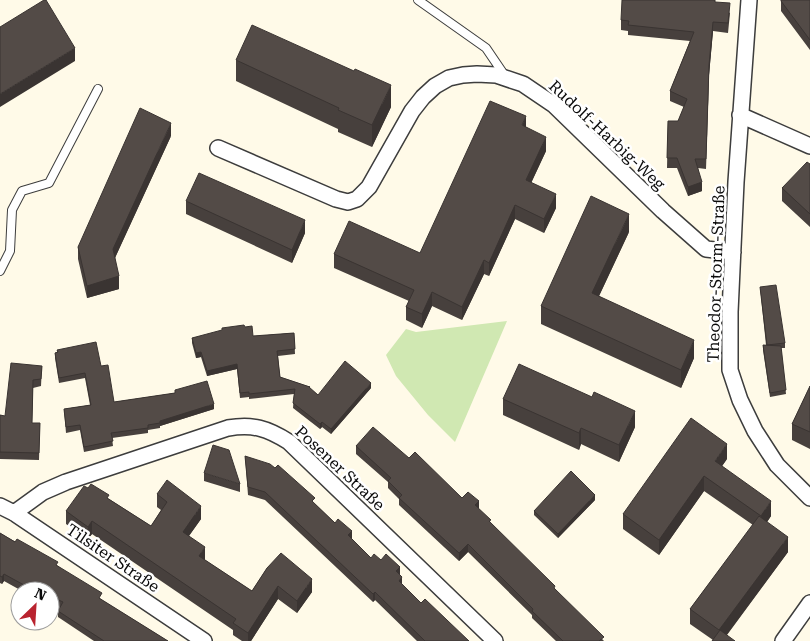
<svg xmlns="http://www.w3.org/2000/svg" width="810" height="641" viewBox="0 0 810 641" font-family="'Roboto Serif',serif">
<rect width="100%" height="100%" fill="#fffae8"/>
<path fill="#d0e8b2" d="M507,321L455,442L428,415L396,376L386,355L406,329L416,332Z"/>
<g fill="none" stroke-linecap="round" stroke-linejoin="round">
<g stroke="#3d3d3d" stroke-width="10">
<path id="lane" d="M418,0L486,48L505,76
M0,271L10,251L12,210L22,191L49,183L98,89"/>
</g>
<g stroke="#3d3d3d" stroke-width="18">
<path id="street" d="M749,0L736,182L730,312V370L740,400L755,431L777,465L810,498
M740,115L810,146
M218,148L336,199L348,202L357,199L369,187L412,111L423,97L435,86L449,78L463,75L477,74L496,75L523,84L554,105L663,211L706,249L733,252
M0,506L14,513L204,641
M14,513L43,492L66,482L228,428C253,424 267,428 289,442L495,641
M783,641L810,603"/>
</g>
<use href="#lane" stroke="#fff" stroke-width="8"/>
<use href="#street" stroke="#fff" stroke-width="15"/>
</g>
<path fill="#47403d" d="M810,0V50L781,11V1Z
M715,2L730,13L728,33L713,31L709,75L706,169L698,168L702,191L688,196L677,168H667L668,121H678L684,107L670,101V91L690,41L628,35V31L621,30V20Z
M236,60L391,107L372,147L338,132V129L236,81Z
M526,127L546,151L531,183L556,208L544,233L515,219L489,276L484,274L462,320L432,306L422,328L406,320V307L409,301L334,268V254L420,253Z
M171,136L115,258L119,289L87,298L78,259V247Z
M810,164V227L782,201V188Z
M186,201L305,233L292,263L186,214Z
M629,232L599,296L694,358L681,388L541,324V306Z
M760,287L785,343V348H781L786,394L770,397L763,350V345H766Z
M245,327L253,336L294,333L295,354L278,356L280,377L310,387V389L318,395L371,388L331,434L322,427L320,429L293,408L294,394L249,399V397L240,398L237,369L207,376L201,357L196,358L192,343V338Z
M57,350L101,366L114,402L175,393V390L214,409L160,426V428L148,430V433L112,438L113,446L84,452L80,430L66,433L64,409L90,405L85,378L59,383L55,358V353L57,352Z
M42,366L41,386L33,388L32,423H40L39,460L0,459V415L5,416Z
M810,386V449L792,440V424Z
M503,399L635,427L619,462L581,444L579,450L503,415Z
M356,446L409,458L462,498L479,509L491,523L604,641H556L532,618V615L468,552L459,561L399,505V499L388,488V482L356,454Z
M245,456L315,504L371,558L381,560L400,575L402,584L421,603L469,641H417L375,600L373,602L265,500L248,495Z
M727,459L722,466L771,516L767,522L788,552L727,635L713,640L690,624V609L753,525L704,491L659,555L623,529V514Z
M204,473L240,484V492L204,481Z
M88,488L109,499L151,526L161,510L157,507V494L201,519L189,536L205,559V560L252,591L267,568L312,592L297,613L278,599L251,641H242L233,635V630L92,534L88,539L66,524V511Z
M595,500L558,538L534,515V511Z
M0,533L58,566L102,600L168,641H94L58,617V611L60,608L50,603V591H22L4,581L2,584L0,583Z"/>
<path fill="#3a3432" d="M713,22V31L709,75L706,169L709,65Z
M75,48V61L0,107V94Z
M391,85V107L372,147V125Z
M526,116V129L522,125Z
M171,123V136L113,262V249Z
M546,137V151L526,194V180Z
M702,182V191L688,196V187Z
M556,194V208L544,233V219Z
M515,205V219L489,276V263Z
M629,214V232L592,311V293Z
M305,220V233L292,263V250Z
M484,260V274L462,320V307Z
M119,276V289L87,298V286Z
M432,292V306L422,328V314Z
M694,340V358L681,388V370Z
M201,352V357L196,358V353Z
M237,364V369L207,376V371Z
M371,383V388L331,434V429Z
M214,404V409L160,426V421Z
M635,411V427L619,462V445Z
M322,422V427L320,429V424Z
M581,428V444L579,450V433Z
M727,444V459L715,476V461Z
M704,476V491L659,555V540Z
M595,495V500L558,538V534Z
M479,501V509L475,505Z
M771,501V516L761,531V516Z
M201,506V519L183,544V532Z
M92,521V534L88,539V527Z
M352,531V539L348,535Z
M788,537V552L722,641L719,630Z
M468,544V552L459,561V553Z
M205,547V559L199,569V556Z
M400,567V575L396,571Z
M4,574V581L2,584V577Z
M402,577V585L399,581Z
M312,579V592L297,613V601Z
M278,586V599L251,641H248V633Z
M375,592V600L373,602V594Z"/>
<path fill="#534b47" stroke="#3a3432" d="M44,0H46L75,48L0,94V27Z
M622,0H715V2L730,3L728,23L713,22L709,65L706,159H695L702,182L688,187L677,158H667L668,121H678L687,99L670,91L694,32L628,25L629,21L621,20Z
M781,0H810V40L781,1Z
M252,25L354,71L355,69L391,85L372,125L338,110L339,108L236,60Z
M490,101L526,116L522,125L546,137L526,180L556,194L544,219L515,205L489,263L484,260L462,307L432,292L422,314L406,307L414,290L334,254L349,221L420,253Z
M140,108L171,123L113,249L119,276L87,286L78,247Z
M807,162L810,164V214L782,188Z
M199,173L305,220L292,250L186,201Z
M591,196L629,214L592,293L694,340L681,370L541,306Z
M776,285L785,343L767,345L760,287Z
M244,325L245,327L252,326L253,336L294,333L295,349L277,351L280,377L310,387H309L318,395L345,361L371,383L331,429L322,422L320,424L293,403L295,389L249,394V392L240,393L237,364L207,371L201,352L196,353L192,338L222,330V328Z
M96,342L101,366L108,365L114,402L175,393V390L207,381L214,404L160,421V423L148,425V428L111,433L113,441L84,447L80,425L66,427L64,409L91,405L85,373L59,378L55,353L58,352L57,350Z
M763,345L781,346L786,390L770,393Z
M11,363L42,366L41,379L33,380L32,423H40L39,453L0,452V415L5,416Z
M519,364L592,397L594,392L635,411L619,445L581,428L579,433L503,399Z
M810,386V432L792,424Z
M691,418L727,444L715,461L771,501L761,516L704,476L659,540L623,514Z
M373,427L409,458L415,452L462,498L468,492L479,501L475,505L491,520L489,521L555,586L554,588L604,637L599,641H563L532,611L533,609L468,544L459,553L399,498L402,495L388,481L391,478L356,446Z
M213,445L229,450L240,484L204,473Z
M245,456L270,464L275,468L278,465L315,498L312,501L335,523L338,519L352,531L348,535L371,558L374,554L381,560L386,554L400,567L396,571L402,577L399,581L421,603L425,599L469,641H425L375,592L373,594L265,492L248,487Z
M571,471L595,495L558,534L534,511Z
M167,480L201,506L183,532L205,547L199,556L252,591L267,568L281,553L312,579L297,601L278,586L248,633L233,623L236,619L92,521L88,527L66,511L84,486L88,488L91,484L109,495L107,498L151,526L167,502L157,494Z
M759,516L788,537L719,630L690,609Z
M0,533L15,542L17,539L58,562L56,565L102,593L99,598L168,641H104L58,611L63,602L50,596V591H41L35,588L33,590L4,574L2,577L0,576Z
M720,630L735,641H712Z"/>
<g text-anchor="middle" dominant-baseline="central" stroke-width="5" stroke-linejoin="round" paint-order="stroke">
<g font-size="16" fill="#0a0a0a" stroke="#fff">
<text transform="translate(607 135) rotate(43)">Rudolf-Harbig-Weg</text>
<text transform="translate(716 274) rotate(-88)">Theodor-Storm-Straße</text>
<text transform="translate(340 468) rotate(43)">Posener Straße</text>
<text transform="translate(113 558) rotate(34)">Tilsiter Straße</text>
</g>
</g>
<g transform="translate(35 606) rotate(25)"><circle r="24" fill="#ffffff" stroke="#9d9d9d"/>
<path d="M0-4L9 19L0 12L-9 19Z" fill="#b9232f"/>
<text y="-8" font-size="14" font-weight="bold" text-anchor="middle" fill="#0a0a0a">N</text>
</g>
</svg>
